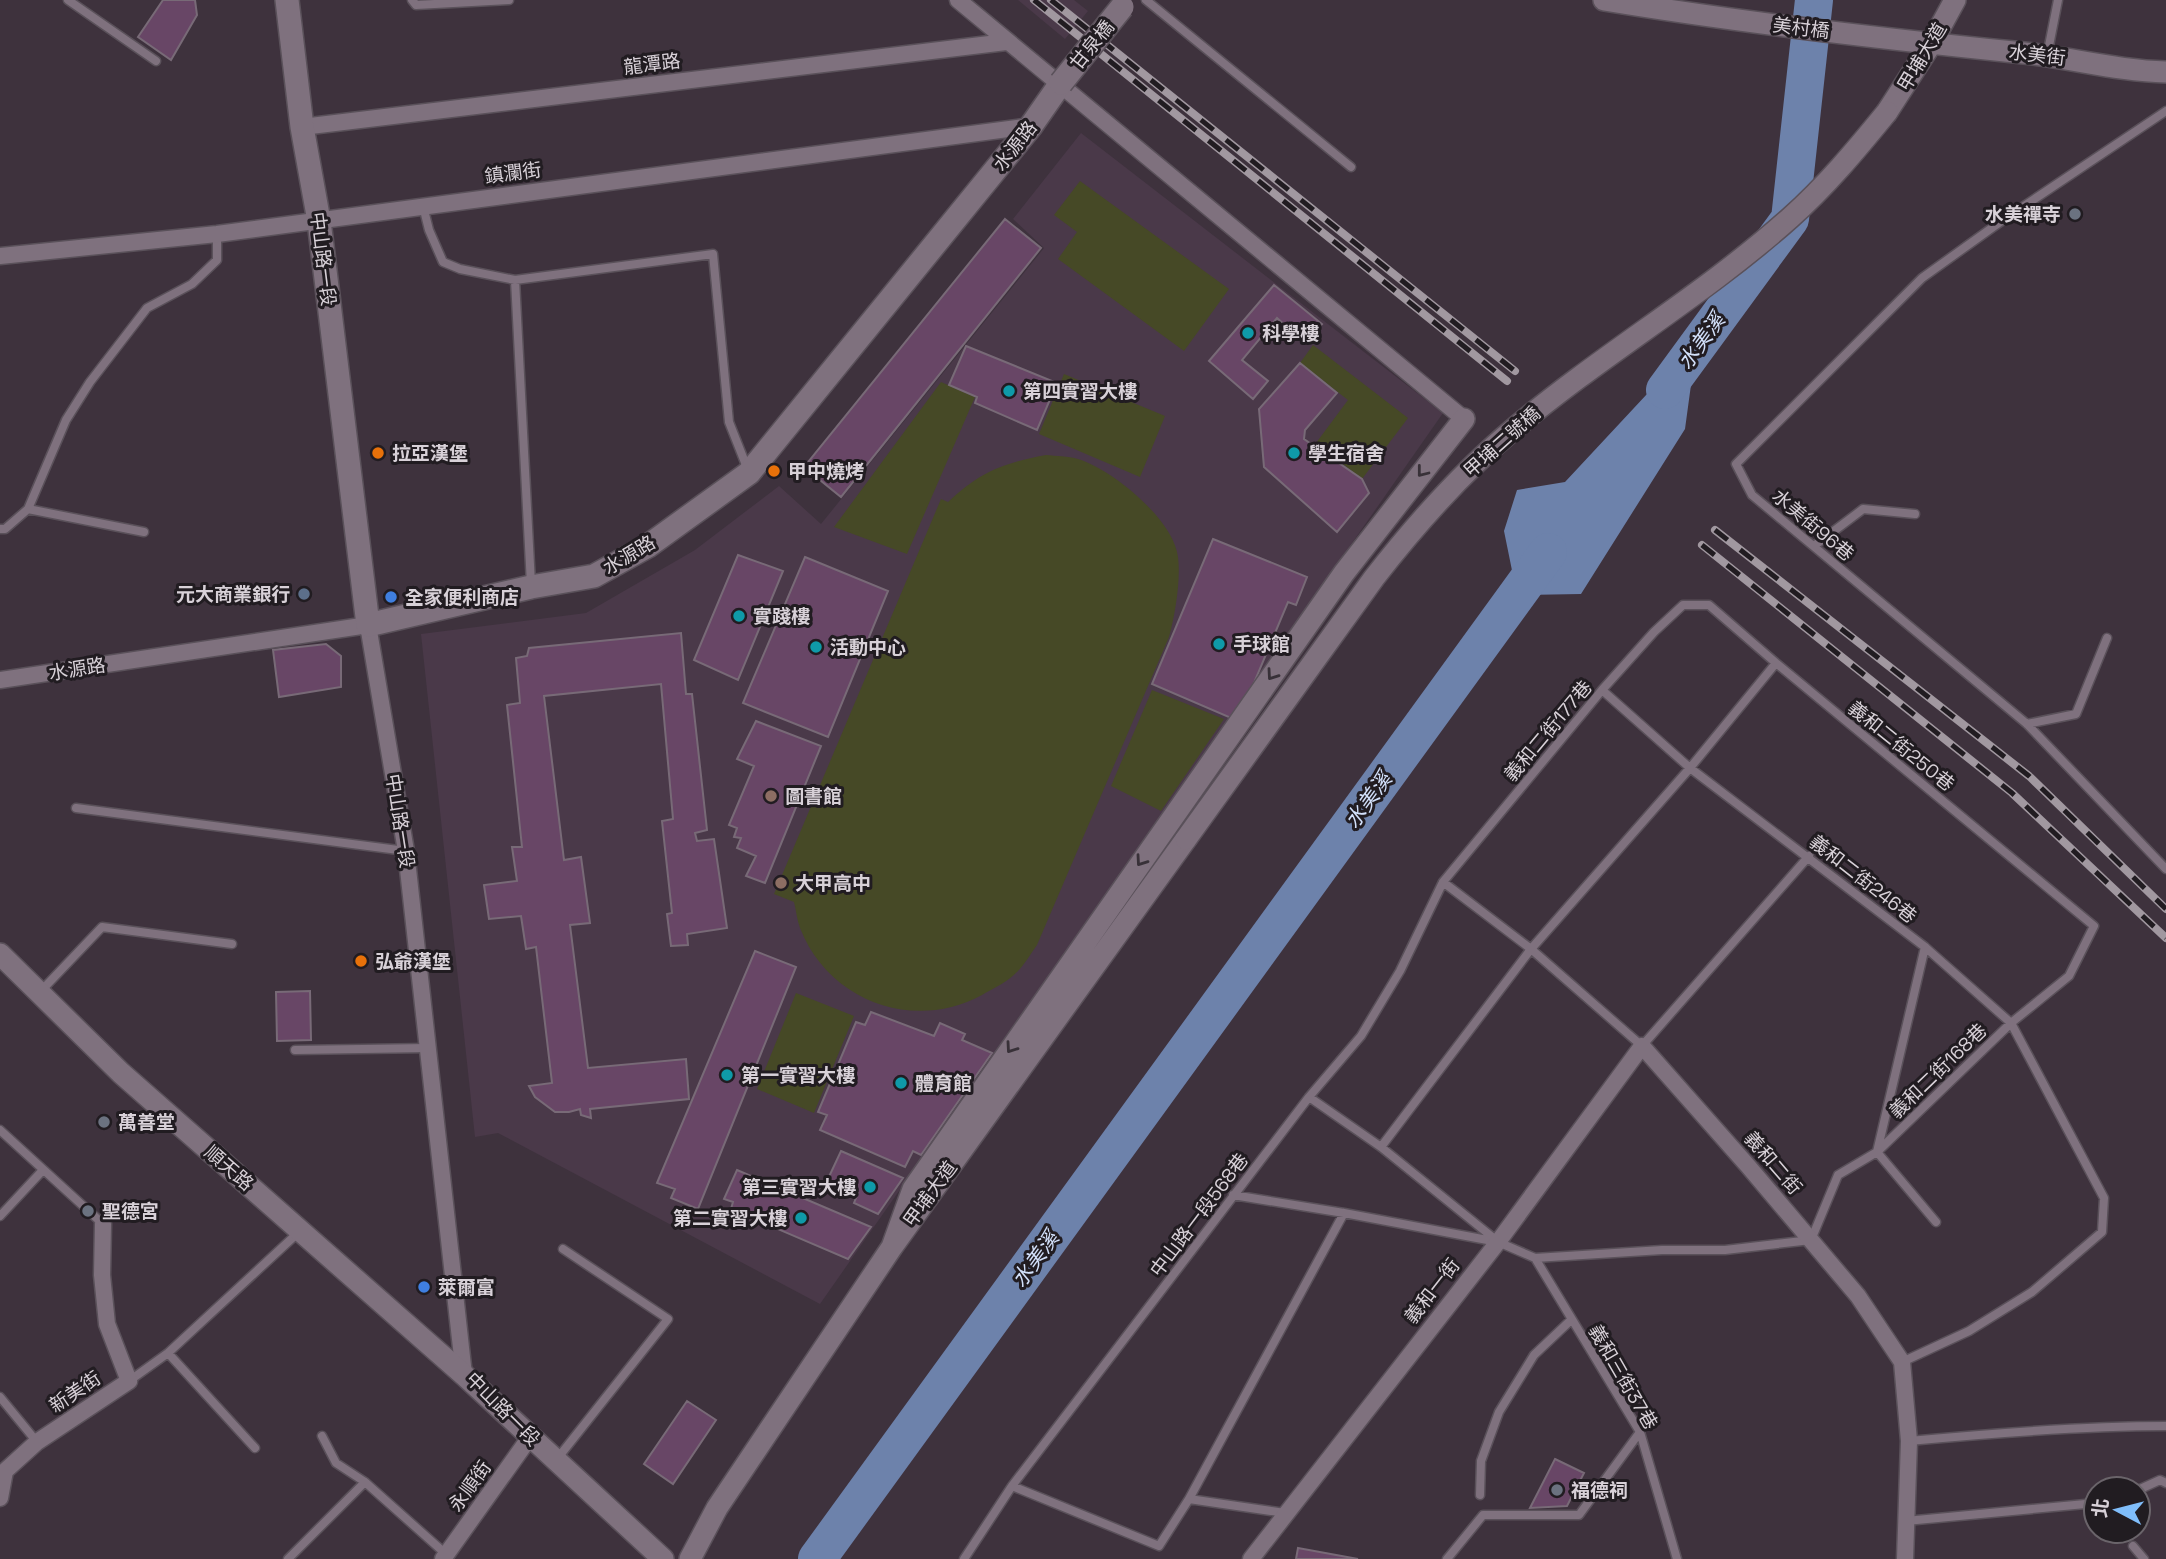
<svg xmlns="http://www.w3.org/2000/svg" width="2166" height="1559" viewBox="0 0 2166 1559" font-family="'Space Grotesk','Noto Sans TC',sans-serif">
<rect width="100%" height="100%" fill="#3e323d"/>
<path fill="#4a3949" d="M1018,0H1074L1088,11L1065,39Z
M1081,133L1443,413L820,1304L498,1133L475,1137L421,634L586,613L695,550L779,486L821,524L1044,248L1013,219Z"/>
<path fill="#464926" d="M1080,181L1229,289L1184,351L1058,259L1077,232L1054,215Z
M1313,345L1408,418L1362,479L1316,443L1348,400L1300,363Z
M1064,374L1165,416L1140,477L1039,434Z
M941,382L975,397L907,554L834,527Z
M1046,455C1056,456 1068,456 1078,459C1112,469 1174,520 1178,557C1181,580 1175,615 1169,637L1037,945C1031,953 1025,964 1018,971C1009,981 994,988 982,995C914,1032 829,1002 800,928C797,920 796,910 794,902L774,894L941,499L948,502C980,472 1003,463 1046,455Z
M1152,690L1224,719L1161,811L1111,786Z
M796,993L854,1016L814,1113L757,1089Z"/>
<path fill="#6d82ab" d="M1696,348L1685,429L1581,594L1517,595L1504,531L1517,490L1565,482L1661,379Z"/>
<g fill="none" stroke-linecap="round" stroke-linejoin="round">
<path stroke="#6d82ab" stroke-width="38" d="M1665,390L1790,219L1814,0
M817,1559L1548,552"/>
</g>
<path fill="#684666" stroke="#786a77" stroke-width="2" d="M163,0H195L197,15L171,60L138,37Z
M1005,219L1041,248L841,497L804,467Z
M1274,285L1322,324L1305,343L1277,318L1242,360L1268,381L1253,399L1209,361Z
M966,346L1057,383L1037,430L975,403L977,397L949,385Z
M1300,363L1337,393L1305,430L1304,439L1362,479L1369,493L1337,532L1264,467L1259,409Z
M1213,539L1307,577L1296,605L1288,602L1238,721L1152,684Z
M738,555L783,571L738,680L694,660Z
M805,557L888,591L828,737L743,703Z
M681,633L686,694H692L707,830L695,833L697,841L714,839L727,928L687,934L688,945L671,946L667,914L672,913L662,821L673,819L661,684L544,696L564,860L581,857L590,923L570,925L588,1068L686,1059L689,1099L590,1109L591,1118L581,1115L580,1109L569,1112H555L535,1097L529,1086L552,1083L536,947L526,949L521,916L489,919L484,885L517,881L512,847H522L507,705L520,703L516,658L527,656L529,648Z
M326,644L341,656V687L279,697L273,650Z
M756,721L821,746L765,883L746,876L756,856L737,848L741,838L734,837L737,828L729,825L754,766L737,759Z
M755,951L796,967L698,1209L671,1198L675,1189L657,1183Z
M310,991L311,1040L277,1041L276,992Z
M871,1012L934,1036L940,1023L965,1034L962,1040L992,1053L921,1155L913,1151L905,1167L820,1130L827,1115L818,1112L856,1022L865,1025Z
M841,1151L903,1178L878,1214L854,1203L858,1193L827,1181Z
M737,1170L871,1227L848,1259L731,1209L733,1202L724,1199Z
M687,1401L716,1420L673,1484L644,1464Z
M1555,1459L1584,1473L1567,1506L1530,1508Z
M1298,1548L1358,1559H1296Z"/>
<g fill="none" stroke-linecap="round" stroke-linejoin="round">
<g stroke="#5a515a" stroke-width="11">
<path id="service" d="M68,0L156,61
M412,0L416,5L509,0
M1146,0L1351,167
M2047,56L2058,0
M2166,111L2003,220L1922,278L1736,464L1752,495L2027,724L2166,869
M423,206L429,230L443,262L460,269L515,280L713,254L729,422L748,470
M515,280L531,584
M28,509L144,532
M0,529H5L28,509L66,420L90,382L147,308L192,284L217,260V234
M1814,546L1863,509L1915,514
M1602,690L1690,768L1925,947L2011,1023L2104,1198L2102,1232L2032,1292L1969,1331L1902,1362
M2027,724L2076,714L2107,638
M76,808L406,851
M1443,882L1531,949L1642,1046L1809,856
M1925,947L1877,1152L1936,1222
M40,992L102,927L232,944
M295,1050L428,1048
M1309,1097L1381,1147L1496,1240
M0,1130L103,1224
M1381,1147L1531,949L1690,768L1776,663
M1233,1195L1344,1213L1498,1242L1535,1258L1640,1432L1677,1559
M0,1216L43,1170
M168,1353L255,1448
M129,1381L168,1353L300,1231
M0,1397L37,1442
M322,1436L336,1463L365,1482L447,1555
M1909,1441C1994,1433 2080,1426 2166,1426
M557,1459L668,1319L563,1249
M1012,1486L1159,1546L1189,1499L1285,1513
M2138,1490L2160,1480L2166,1483
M1480,1495L1481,1461L1499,1412L1534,1355L1571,1320
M1189,1499L1344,1213
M1906,1521L2096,1503
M2133,1546L2144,1559
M288,1559L365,1482
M964,1559L1012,1486L1309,1097L1361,1036L1400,971L1443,882L1602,690L1654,632L1683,605H1709L1776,663L2094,926L2069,976L2011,1023L1877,1152L1838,1175L1811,1240L1725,1250H1662L1535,1258
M1447,1559L1483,1515H1579L1640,1432"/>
</g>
<g stroke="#5a515a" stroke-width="19">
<path id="minor" d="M958,0L1464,419
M302,127L1006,42
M0,256L217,234L1031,126
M0,680L368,625L406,851L464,1375
M0,1498L5,1471L37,1442L129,1381L107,1324L102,1275L103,1224
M443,1559L530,1437
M1251,1559L1498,1242L1642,1046L1748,1166L1858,1296L1902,1362L1909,1441L1905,1559"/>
</g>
<g stroke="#5a515a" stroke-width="24">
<path id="tertiary" d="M1604,0C1743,23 1884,39 2024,53C2072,58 2118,71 2166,72
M1887,112L1931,44L1955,0
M0,954L121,1073L464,1375L663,1559
M892,1247L913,1189L1344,573L1464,419
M690,1559L717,1508L892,1247L1186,839"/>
</g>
<g stroke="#5a515a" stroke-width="26">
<path id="secondary" d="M287,0L302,127L319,221L368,625L531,587L594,576L648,546L749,473L1031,126L1061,83"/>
</g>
<use href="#service" stroke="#7f717e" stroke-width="8"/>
<use href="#minor" stroke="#7f717e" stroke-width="16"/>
<use href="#tertiary" stroke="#7f717e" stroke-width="21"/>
<use href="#secondary" stroke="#7f717e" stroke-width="23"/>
<g stroke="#a198a0" stroke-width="8">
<path id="rail" d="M1034,0L1507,381
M1051,0L1515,371
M1715,530L2029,776L2166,909
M1702,545L2012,793L2166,938"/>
</g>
<use href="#rail" stroke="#211c21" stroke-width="5" stroke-dasharray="16" stroke-linecap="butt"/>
<g stroke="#5a515a" stroke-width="24" stroke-linecap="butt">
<path id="tertiary-bridge" d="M1186,839L1374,578C1416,524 1463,471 1516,427C1604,353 1704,295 1790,218C1826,186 1856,150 1887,112"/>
</g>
<g stroke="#5a515a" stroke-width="26" stroke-linecap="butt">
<path id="secondary-bridge" d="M1061,83L1122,7"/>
</g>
<use href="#tertiary-bridge" stroke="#7f717e" stroke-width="21"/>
<use href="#secondary-bridge" stroke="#7f717e" stroke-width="23"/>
</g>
<defs><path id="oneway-chevron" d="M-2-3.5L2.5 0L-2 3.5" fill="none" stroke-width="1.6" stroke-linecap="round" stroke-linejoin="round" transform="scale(1.75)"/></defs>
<g stroke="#383138">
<use href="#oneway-chevron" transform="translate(1422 472) rotate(128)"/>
<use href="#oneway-chevron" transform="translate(1272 675) rotate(125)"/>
<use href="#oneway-chevron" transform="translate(1141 861) rotate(125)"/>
<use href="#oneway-chevron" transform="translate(1011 1048) rotate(125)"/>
</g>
<g fill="#6b7280" stroke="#211c21" stroke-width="2.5">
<circle cx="2075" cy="214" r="7"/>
<circle cx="104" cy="1122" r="7"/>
<circle cx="88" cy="1211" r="7"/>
<circle cx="1557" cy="1490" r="7"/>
</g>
<g fill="#0f9aa8" stroke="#211c21" stroke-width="2.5">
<circle cx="1248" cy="333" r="7"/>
<circle cx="1009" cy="391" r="7"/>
<circle cx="1294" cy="453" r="7"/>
<circle cx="739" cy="616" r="7"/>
<circle cx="1219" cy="644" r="7"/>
<circle cx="816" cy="647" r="7"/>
<circle cx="727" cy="1075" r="7"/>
<circle cx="901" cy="1083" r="7"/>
<circle cx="870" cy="1187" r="7"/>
<circle cx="801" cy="1218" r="7"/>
</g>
<g fill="#e8710a" stroke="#211c21" stroke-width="2.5">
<circle cx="378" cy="453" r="7"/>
<circle cx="774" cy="471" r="7"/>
<circle cx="361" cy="961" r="7"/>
</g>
<circle fill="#5c6f8a" stroke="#211c21" stroke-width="2.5" cx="304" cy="594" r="7"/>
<g fill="#3f7fe0" stroke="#211c21" stroke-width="2.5">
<circle cx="391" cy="597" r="7"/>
<circle cx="424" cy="1287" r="7"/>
</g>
<g fill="#8d6e63" stroke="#211c21" stroke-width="2.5">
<circle cx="771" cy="796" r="7"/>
<circle cx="781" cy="883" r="7"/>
</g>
<g text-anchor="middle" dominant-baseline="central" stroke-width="6" stroke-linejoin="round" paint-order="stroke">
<g font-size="19" fill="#d8d1d8" stroke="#211c21">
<text transform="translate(1801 28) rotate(7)">美村橋</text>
<text transform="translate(1092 45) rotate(-51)">甘泉橋</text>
<text transform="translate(2037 55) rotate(7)">水美街</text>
<text transform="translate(1922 57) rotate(-59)">甲埔大道</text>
<text transform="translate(652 64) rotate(-7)">龍潭路</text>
<text transform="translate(1015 146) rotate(-52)">水源路</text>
<text transform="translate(513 173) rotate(-7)">鎮瀾街</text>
<text transform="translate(323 259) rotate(83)">中山路一段</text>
<text transform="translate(1502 442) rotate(-42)">甲埔二號橋</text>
<text transform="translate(1813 525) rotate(40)">水美街96巷</text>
<text transform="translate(629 555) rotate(-31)">水源路</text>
<text transform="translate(77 669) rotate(-9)">水源路</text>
<text transform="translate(1548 731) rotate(-50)">義和二街177巷</text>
<text transform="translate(1901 746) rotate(39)">義和二街250巷</text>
<text transform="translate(400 821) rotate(81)">中山路一段</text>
<text transform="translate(1863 879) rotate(38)">義和二街246巷</text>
<text transform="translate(1938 1071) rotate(-44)">義和二街168巷</text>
<text transform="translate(1773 1163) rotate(49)">義和二街</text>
<text transform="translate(229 1168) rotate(41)">順天路</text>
<text transform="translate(930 1194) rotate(-54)">甲埔大道</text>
<text transform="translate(1199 1215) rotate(-53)">中山路一段568巷</text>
<text transform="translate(1432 1291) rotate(-52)">義和一街</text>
<text transform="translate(1623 1377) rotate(60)">義和三街37巷</text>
<text transform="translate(75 1392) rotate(-34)">新美街</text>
<text transform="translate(503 1409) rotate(45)">中山路一段</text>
<text transform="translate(470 1486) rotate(-54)">永順街</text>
</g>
<g font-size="19" font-weight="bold" fill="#d8d1d8" stroke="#211c21" text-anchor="start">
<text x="2061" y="214" text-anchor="end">水美禪寺</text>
<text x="1262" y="333">科學樓</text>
<text x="1023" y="391">第四實習大樓</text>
<text x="392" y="453">拉亞漢堡</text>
<text x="1308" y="453">學生宿舍</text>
<text x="788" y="471">甲中燒烤</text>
<text x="290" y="594" text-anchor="end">元大商業銀行</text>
<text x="405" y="597">全家便利商店</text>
<text x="753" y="616">實踐樓</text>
<text x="1233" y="644">手球館</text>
<text x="830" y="647">活動中心</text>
<text x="785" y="796">圖書館</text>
<text x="795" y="883">大甲高中</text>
<text x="375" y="961">弘爺漢堡</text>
<text x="741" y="1075">第一實習大樓</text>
<text x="915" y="1083">體育館</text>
<text x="118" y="1122">萬善堂</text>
<text x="856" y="1187" text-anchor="end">第三實習大樓</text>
<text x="102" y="1211">聖德宮</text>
<text x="787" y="1218" text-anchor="end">第二實習大樓</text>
<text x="438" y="1287">萊爾富</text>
<text x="1571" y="1490">福德祠</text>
</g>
<g font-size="21" font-style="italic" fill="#d3e1fb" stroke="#211c21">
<text transform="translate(1701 341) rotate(-54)">水美溪</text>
<text transform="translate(1368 800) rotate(-54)">水美溪</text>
<text transform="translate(1035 1259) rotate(-54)">水美溪</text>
</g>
</g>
<g transform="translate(2117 1510) rotate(277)"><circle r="33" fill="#211c21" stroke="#6a646a" stroke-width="2"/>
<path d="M0-5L12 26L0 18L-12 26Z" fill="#80bdfa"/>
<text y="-10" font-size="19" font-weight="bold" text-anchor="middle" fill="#d8d1d8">北</text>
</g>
</svg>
